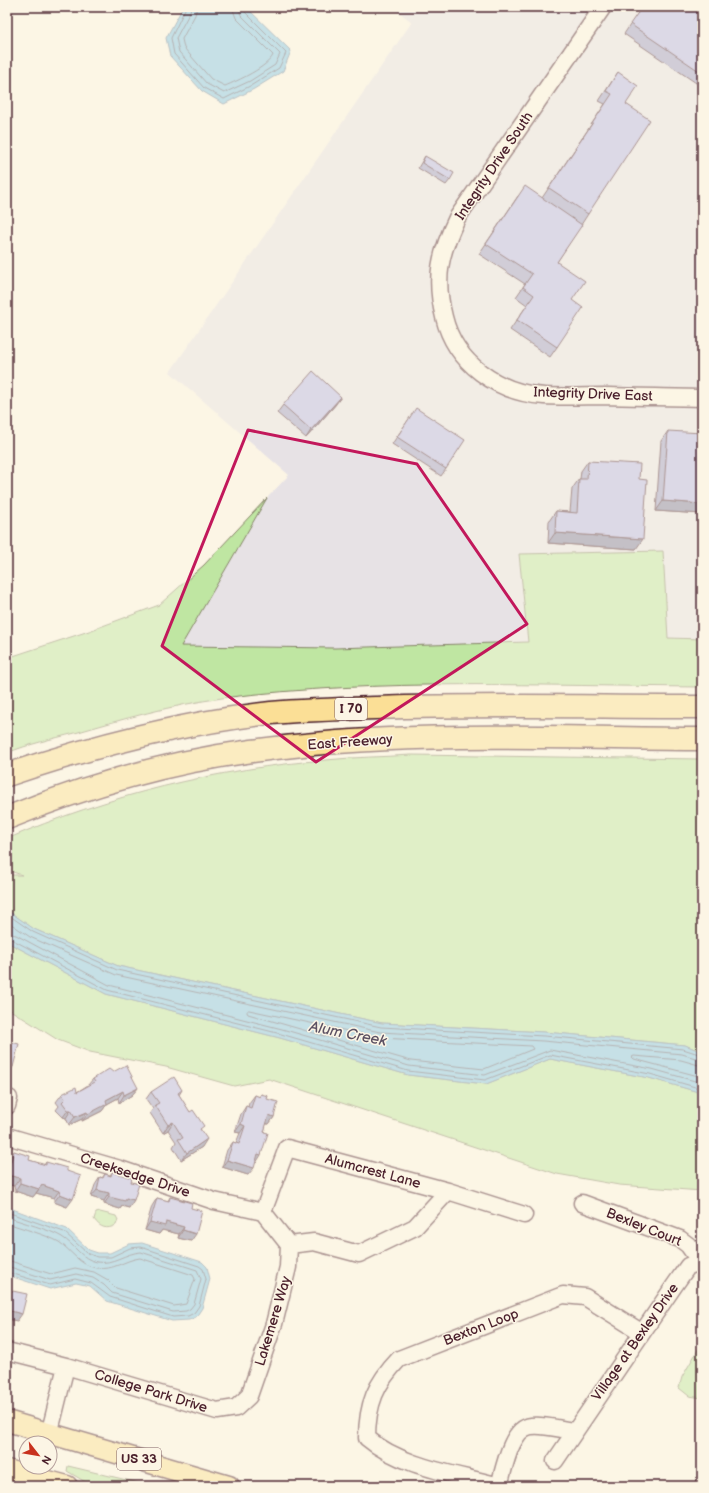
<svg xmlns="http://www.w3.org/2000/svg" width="709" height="1493" viewBox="0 0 709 1493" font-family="'Balsamiq Sans',sans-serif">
<rect width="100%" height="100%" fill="#fcf5e5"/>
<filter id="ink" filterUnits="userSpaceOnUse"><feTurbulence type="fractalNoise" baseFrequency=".025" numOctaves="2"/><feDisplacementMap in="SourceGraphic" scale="8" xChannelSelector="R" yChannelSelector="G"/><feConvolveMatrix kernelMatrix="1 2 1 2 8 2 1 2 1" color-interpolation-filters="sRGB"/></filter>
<g filter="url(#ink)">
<path fill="#e7e2e5" d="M392,7H702V639L668,638L663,551L519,554L528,642L335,648L181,646L267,498L289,475L170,372L412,22Z"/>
<path fill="#bfe6a2" stroke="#848266" d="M267,498L181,646L335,648L528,642L519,554L663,551L668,638L702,639V687C542,686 381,678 222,698C172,705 123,719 75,733C52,739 29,744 7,753V658L89,631L159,605L204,565Z
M411,755L702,759V1052L685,1045L544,1032L382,1023L118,966L34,929L7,910V875H22L7,870V839C105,796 220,768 326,760C354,757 383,757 411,755Z
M7,942L106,994L280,1038L408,1075L486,1084L550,1059L649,1078L702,1093V1191L619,1185L557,1174L269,1079L234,1086L166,1067L90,1052L58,1040L7,1008Z
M100,1212L116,1216L118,1220L116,1225C107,1230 100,1228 94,1219L96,1213Z
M702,1343V1398L689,1396L679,1388L682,1377Z
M68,1466L152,1486H97L87,1483L67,1471Z"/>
<path fill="#85c6e6" stroke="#6d839b" d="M183,7H246L291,51L283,71L254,89L224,104L202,91L170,56L166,38Z
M7,910L34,929L118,966L382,1023L544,1032L685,1045L702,1052V1093L649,1078L550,1059L486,1084L408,1075L280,1038L106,994L7,942Z
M7,1207L67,1229L89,1250L98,1253H110L129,1244L142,1243L202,1262L207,1267L210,1279L202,1308L196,1317L189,1320L172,1321L107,1301L90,1286L76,1283L50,1289L7,1275Z"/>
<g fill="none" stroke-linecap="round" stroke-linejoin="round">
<path stroke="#626276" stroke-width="1" d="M186,7L171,38L174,54L204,88L224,99L252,85L279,68L286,53L245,12L243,7
M191,7L190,12L176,38L179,52L207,84L224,93L250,81L275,65L280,54L241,15L238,7
M197,7L195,15L182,39L184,48L211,79L225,86C237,81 268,67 273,55L236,18L232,7
M7,914L33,932L117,970L381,1027L544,1036L683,1049L702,1055
M7,921L30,937L116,975L380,1032L543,1041L682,1054L702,1060
M7,933L16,935L109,985L282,1029L409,1066L485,1075L550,1050L652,1069L702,1083
M7,938L13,940L107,990L281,1034L408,1071L485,1080L550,1055L650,1074L702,1089
M249,1010L381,1038L531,1046L533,1049L484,1069L411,1061L248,1014L247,1012Z
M702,1066L681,1060L634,1056L632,1057L634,1059L702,1077
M7,1212L64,1232L87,1253L97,1257H111L130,1248L141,1247L199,1266L203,1269L206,1279L199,1306L194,1313L188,1316L173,1317L110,1297L91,1283L75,1279L50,1285L7,1272
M7,1217C21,1222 51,1230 62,1237C75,1245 81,1259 97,1262C113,1265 125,1253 141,1252L197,1270L201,1279L194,1304L190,1309L186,1311L173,1312L112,1293L104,1285L93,1278L76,1274L50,1280L7,1266
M7,1223C21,1228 47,1235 59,1242C72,1251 79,1265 96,1268C114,1271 124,1260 140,1258L193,1275L195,1279L186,1304L174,1306L116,1288L108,1280L94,1272L75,1268L51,1274L7,1260"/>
<g stroke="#4a1f2b" stroke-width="19">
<path id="minor" d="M603,7L457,218C440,253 434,278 444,317C455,363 498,393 544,396C565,397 587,396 608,396C639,397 671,397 702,398
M7,1098H9L7,1106
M7,1136L120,1169L214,1201L263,1212
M582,1203L680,1239L688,1245L700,1262
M263,1212L287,1148L448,1191L524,1215
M289,1245L314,1242L359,1254L415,1227L448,1191
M7,1351L66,1366L217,1411L236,1408L249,1396L274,1324L288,1267L289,1245L263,1212
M47,1443L66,1366
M555,1461L674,1286L688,1266L702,1262
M499,1486C456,1474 401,1467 367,1438C367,1404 376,1383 399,1359L563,1295L585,1297L641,1332
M499,1486C504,1469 511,1428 531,1426C545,1424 561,1430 575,1431"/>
</g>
<g stroke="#4a1f2b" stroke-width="23">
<path id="major" d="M7,1421L229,1486
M7,1470L67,1486"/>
</g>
<g stroke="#4a1f2b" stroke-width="25">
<path id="highway" d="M7,775C93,746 181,723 271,713C306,710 342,709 377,708C485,704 594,707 702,707
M7,818C85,786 169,762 252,751C401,730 553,738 702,739"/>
</g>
<use href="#minor" stroke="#fcf5e5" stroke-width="16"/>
<use href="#major" stroke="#fbdf96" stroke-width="20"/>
<use href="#highway" stroke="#fbdf96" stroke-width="22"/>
</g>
<path fill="#9d9cc6" stroke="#4a1f2b" d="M642,7H702V87L624,34Z
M618,72L626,104L588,214L557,262L572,300L557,347L550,357L510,330L527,305L516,297L525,284L479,254L518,196L542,198L605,104L599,101Z
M425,156L450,180L446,185L418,168Z
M336,404L306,438L277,413L283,405Z
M411,416L446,469L441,476L392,444Z
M668,431L702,514L656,511L661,441Z
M588,461L639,479L636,549L548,543L549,521L556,511L570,512L572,489L579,479H580L581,471Z
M113,1072L138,1088L132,1095L119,1103L118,1098L107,1104L102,1111L82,1121V1119L69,1125L66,1118L63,1117L56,1110L59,1106L56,1102L62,1094L77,1092L88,1085L93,1079Z
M182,1090L179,1095L201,1130L202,1147L181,1160L173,1147L176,1142L168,1130L163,1133L150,1113L153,1109L146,1099L151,1092Z
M261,1094L267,1099L274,1117L269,1124H266L256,1163L255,1162L248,1175L222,1167L227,1150L233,1142L236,1143L240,1133L235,1132L241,1114L246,1106L248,1107L249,1103L255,1095L259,1097Z
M14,1151L29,1160L44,1165L46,1162L67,1207L54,1202V1198L36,1193L33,1197L15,1191L14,1186L7,1184V1165L9,1159Z
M112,1172L131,1182L129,1208L122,1206L120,1209L104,1204V1201L91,1197L95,1185L100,1177L102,1178L105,1174L110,1176Z
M170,1197L191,1208V1241L178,1238L179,1234L162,1230L159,1234L145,1230L152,1206L157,1198L168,1201Z"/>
<path fill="#807fa1" stroke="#4a1f2b" d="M341,397L336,404L306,438L311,430Z
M663,501L702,504V514L656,511Z
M555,533L643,539L636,549L548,543Z
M7,1065L13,1067L7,1074Z
M138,1088L132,1095L119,1103L124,1095Z
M123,1091L118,1098L107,1104L102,1111L82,1121L88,1114L106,1100Z
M68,1110H71L66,1118L63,1117Z
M87,1112L82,1119L69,1125L75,1117Z
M269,1115L274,1117L269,1124L263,1123Z
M173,1122L168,1130L163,1133L168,1125Z
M241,1124L245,1126L240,1133L235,1132Z
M207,1139L202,1147L181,1160L187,1153Z
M258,1154L261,1155L256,1163L253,1162Z
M227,1160L254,1168L248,1175L222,1167Z
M7,1175L20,1178L14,1186L7,1184Z
M20,1183L39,1189L33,1197L15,1191Z
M42,1185L59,1191L54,1198L36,1193Z
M97,1190L109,1193L104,1201L91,1197Z
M60,1194L73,1199L67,1207L54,1202Z
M109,1197L126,1198L134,1200L129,1208L122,1206L120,1209L104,1204Z
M150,1222H166L184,1227L179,1234L162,1230L159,1234L145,1230Z
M183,1230L196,1234L191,1241L178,1238Z
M7,1310L22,1314L17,1321L7,1319Z"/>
<path fill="#b7b5e6" stroke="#4a1f2b" d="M642,7H702V73L630,24Z
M618,72L638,86L626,104L650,120L588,214L549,188L612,94L606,91Z
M425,156L454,173L450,180L422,163Z
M525,186L582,225L557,262L585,281L572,300L583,308L557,347L517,320L534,295L523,287L532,274L486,244Z
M313,371L341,397L311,430L283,405Z
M416,408L465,440L446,469L397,437Z
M668,431L702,433V504L663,501Z
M588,461L640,464L639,479L647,480L643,539L555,533L556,511L577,513L579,479H587Z
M7,1041L19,1044L13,1067L7,1065Z
M126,1065L138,1088L124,1095L123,1091L106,1100L107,1104L88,1114L87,1112L75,1117L71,1110H68L62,1102L65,1099L62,1094L76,1087L77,1092L95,1082L93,1079L109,1069L113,1072Z
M174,1077L182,1090L178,1093L190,1112L193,1110L204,1126L200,1129L207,1139L187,1153L178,1139L183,1138L173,1122L168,1125L155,1105L159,1103L151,1092Z
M261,1094L268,1096L267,1099L278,1102L274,1117L269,1115L264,1132L268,1133L261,1155L258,1154L254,1168L227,1160L233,1142L239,1144L245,1126L241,1124L246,1106L251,1108L255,1095L260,1097Z
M14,1151L30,1156L29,1160L46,1165V1162L67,1168V1171L81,1176L73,1199L60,1194L59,1191L42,1185L39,1189L20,1183V1178L7,1175Z
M112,1172L132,1178L131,1182L139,1184L134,1200L126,1198L125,1201L109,1197V1193L97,1190L100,1177L103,1178L105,1174L111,1176Z
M170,1197L192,1203L191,1208L202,1211L196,1234L183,1230L184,1227L166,1222L165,1226L150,1222L157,1198L169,1201Z
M8,1290L27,1294L22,1314L7,1310V1293L8,1294Z"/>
</g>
<path d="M0 0H709V1493H0ZM248,430L417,464L527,624L316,762L162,646Z" fill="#fcf5e5" fill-opacity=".55" fill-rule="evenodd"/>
<path fill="none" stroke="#c2185b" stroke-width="3" stroke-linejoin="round" d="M248,430L417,464L527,624L316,762L162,646Z"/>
<g text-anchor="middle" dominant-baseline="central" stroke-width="3" stroke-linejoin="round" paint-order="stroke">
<g fill="#fcf5e5" stroke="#7f5f63" stroke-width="1">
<rect x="335" y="698" width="32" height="22" rx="3"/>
<rect x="117" y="1448" width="44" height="22" rx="3"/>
</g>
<g font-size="13" font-weight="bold" fill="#4a1f2b">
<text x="351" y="709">I 70</text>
<text x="139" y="1459">US 33</text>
</g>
<g font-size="14" fill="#4a1f2b" stroke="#fcf5e5">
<text transform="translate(494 166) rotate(-56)">Integrity Drive South</text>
<text transform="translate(593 394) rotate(2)">Integrity Drive East</text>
<text transform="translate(350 742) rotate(-4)">East Freeway</text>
<text transform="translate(373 1171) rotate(15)">Alumcrest Lane</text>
<text transform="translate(135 1175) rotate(18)">Creeksedge Drive</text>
<text transform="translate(644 1227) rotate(22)">Bexley Court</text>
<text transform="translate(273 1321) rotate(-73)">Lakemere Way</text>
<text transform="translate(481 1327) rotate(-21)">Bexton Loop</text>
<text transform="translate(635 1342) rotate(-55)">Village at Bexley Drive</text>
<text transform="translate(151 1391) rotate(17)">College Park Drive</text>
</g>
<g font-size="15" font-style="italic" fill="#5c5163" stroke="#fcf5e5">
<text transform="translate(348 1034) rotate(11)">Alum Creek</text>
</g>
</g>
<rect width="709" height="1493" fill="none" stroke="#fcf5e5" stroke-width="24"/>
<rect x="12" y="12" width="685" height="1469" fill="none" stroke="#4a1f2b" stroke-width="1.5" filter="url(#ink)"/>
<g transform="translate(38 1455) rotate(121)"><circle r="19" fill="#fcf5e5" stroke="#b59f9b"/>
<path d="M0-3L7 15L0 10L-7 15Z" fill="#c8321e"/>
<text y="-6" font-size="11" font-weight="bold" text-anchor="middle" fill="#4a1f2b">N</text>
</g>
</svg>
